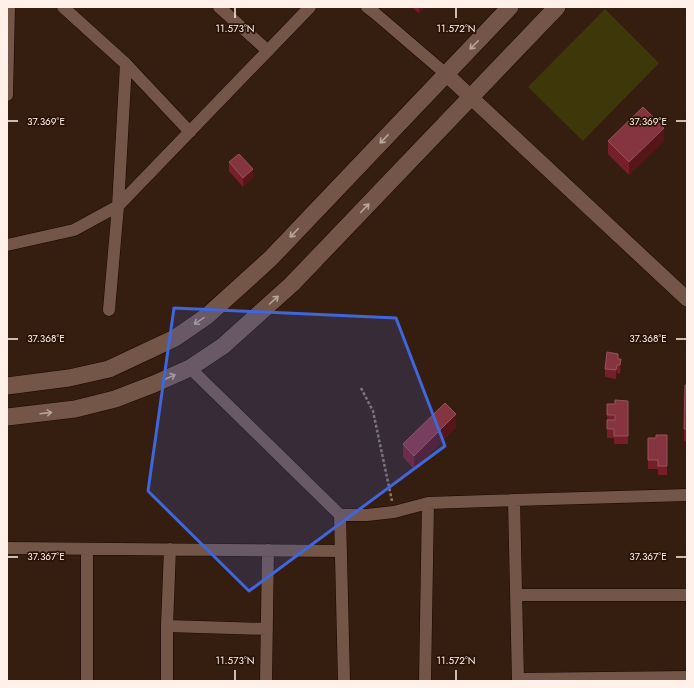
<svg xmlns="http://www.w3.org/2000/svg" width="694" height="688" viewBox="0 0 694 688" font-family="Jost,sans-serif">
<rect width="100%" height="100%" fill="#351d10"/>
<path fill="#3d370a" d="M605,9L659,63L583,141L528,87Z"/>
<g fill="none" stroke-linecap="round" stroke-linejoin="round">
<g stroke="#1c0600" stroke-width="13">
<path id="minor" d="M63,7L126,64L190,132
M219,7L268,51
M367,7L376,14L446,74
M7,95L9,7
M7,245L74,230L118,206L310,7
M109,310L118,206L126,64
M190,368L340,515L344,681
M514,500L518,681
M340,515H367L394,512L428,503L514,500L687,495
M7,548L341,551
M87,549V681
M517,595H687
M167,626L267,629
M518,679L687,677
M167,681V626L170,549
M266,681L268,550
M425,681L428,503"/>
</g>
<g stroke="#1c0600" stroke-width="16">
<path id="tertiary" d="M446,74L687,299"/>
</g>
<g stroke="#1c0600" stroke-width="18">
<path id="secondary" d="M7,386L69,378L109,369L175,338L207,316L270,259L510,7
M7,417L75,409L115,399L154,384L190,368L223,346L292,284L557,7"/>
</g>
<path stroke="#8a766b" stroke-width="2.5" stroke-dasharray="3 2" stroke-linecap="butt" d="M361,388L373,411L392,501"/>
<use href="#minor" stroke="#735648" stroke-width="12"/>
<use href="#tertiary" stroke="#735648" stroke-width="15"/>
<use href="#secondary" stroke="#735648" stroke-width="17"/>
</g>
<path fill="#761f2b" d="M411,7H424L419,13Z
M608,141H664L629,175L608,154Z
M229,162L253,178L243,187L229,171Z
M618,359L621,368L620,374L617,373L616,379L605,377V369Z
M687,385V442L684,441V429Z
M628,401V444H614V438H607V404H615Z
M456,427L414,469L403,457V444Z
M667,435V475H658V469H648V438H656Z"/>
<path fill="#561518" d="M419,7H424L419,13Z
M664,128V141L629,175V162Z
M253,169V178L243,187V178Z
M621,359V368L620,374V365Z
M617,365V373L616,379V370Z
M456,414V427L414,469V456Z"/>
<path fill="#853540" stroke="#98535a" d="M643,107L664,128L629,162L608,141Z
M239,154L253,169L243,178L229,162Z
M607,352L618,354V359H621L620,365H617L616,370L605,369Z
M685,385H687V429H684Z
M615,400L628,401V436H614V429H607V420H615V415H607V404H615Z
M445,403L456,414L414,456L403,444Z
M656,435H667V466H658V460H648V438H656Z"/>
<defs><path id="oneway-shaft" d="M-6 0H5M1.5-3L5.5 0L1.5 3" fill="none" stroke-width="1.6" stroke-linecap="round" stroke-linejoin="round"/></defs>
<g stroke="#b9a499">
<use href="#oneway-shaft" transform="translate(474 45) rotate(134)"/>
<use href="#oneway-shaft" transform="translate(384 139) rotate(134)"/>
<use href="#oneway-shaft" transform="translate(365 208) rotate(-46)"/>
<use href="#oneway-shaft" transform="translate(294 233) rotate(134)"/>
<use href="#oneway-shaft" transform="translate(274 300) rotate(-42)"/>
<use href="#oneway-shaft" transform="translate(199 321) rotate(146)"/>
<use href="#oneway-shaft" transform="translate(170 377) rotate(-25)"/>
<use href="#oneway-shaft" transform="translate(46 413) rotate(-7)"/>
</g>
<path fill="#3f66db" fill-opacity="0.2" stroke="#3f66db" stroke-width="3" stroke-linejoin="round" d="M174,308L396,318L445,446L249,591L148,491Z"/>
<path fill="none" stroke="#fff1ea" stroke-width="1.5" d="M235,8V18M456,8V18M8,121H18M676,121H686M8,339H18M676,339H686M8,557H18M676,557H686M235,670V680M456,670V680"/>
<g font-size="10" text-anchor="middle" fill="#fff1ea" stroke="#2b1307" stroke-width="3.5" stroke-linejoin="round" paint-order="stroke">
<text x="235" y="32">11.573°N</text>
<text x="456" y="32">11.572°N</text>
<text x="648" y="125">37.369°E</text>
<text x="46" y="125">37.369°E</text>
<text x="648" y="342">37.368°E</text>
<text x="46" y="342">37.368°E</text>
<text x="648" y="560">37.367°E</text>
<text x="46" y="560">37.367°E</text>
<text x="235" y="664">11.573°N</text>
<text x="456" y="664">11.572°N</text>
</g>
<rect width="694" height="688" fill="none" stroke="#fff1ea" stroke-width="16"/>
</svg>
